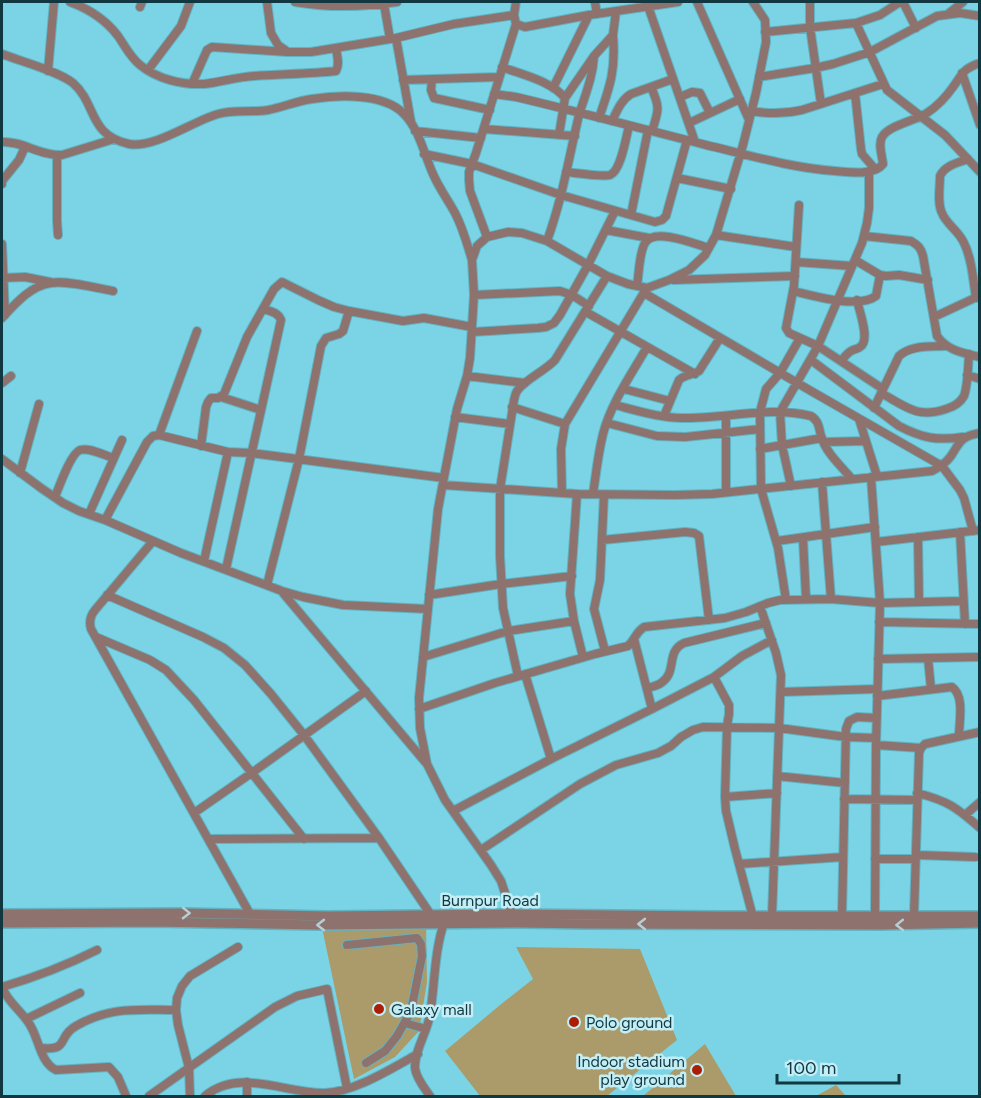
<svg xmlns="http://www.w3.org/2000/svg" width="981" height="1098" viewBox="0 0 981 1098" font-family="Figtree,sans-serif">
<rect width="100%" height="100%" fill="#7ad4e6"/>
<path fill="#ab9b6b" d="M426,922L427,982L419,1031L395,1057L354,1079L321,923Z
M516,947L640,949L677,1040L607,1096H480L445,1051L500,1005L533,979Z
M705,1044L736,1096H643Z
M836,1085L846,1096H816Z"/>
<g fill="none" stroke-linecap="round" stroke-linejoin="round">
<g stroke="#63b2c1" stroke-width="10">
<path id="minor" d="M70,2C89,9 106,20 118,36C125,46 130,57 140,65C157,79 182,85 204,84C221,82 237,77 254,76C281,74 309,74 336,71C340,64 337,56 336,48
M267,2L271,33L278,45L288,52H311L396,38L454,24L514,15
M295,2C329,8 363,7 397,2
M516,2L514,15L516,24L525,27L589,15L678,2
M595,2L597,14
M697,2L749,120
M810,2V27L821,104
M903,2L916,28
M384,4L390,39
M648,6L695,142
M140,7L142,2
M948,14L963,2
M856,23L887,90L945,135L980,172
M765,32L856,23L880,15L900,2
M396,38L411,122
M2,54C20,61 58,71 73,83C97,104 88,135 129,144C154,149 193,121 218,114C234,109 251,113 268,110C283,107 297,101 312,99C338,95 383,93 403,113C419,128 424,154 433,174C439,188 448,200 455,213C463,228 467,244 472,260
M502,67C523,75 551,81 565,98L559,135
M148,70L181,26L190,2
M48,71L54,2
M962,73L980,125
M759,77L815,68L833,64L870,52L937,16L960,13L980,16
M432,79L431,90L434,98L490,110
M403,80L499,77
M192,84L207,50L212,47L287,52
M651,87C660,107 659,110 652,131
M553,88L589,15
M855,93L861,149L862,154L875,169
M494,94L516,97C579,112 643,129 706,145C748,155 792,168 835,171C849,172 874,176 883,164C882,155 878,144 882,137C889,125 915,121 927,113C936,107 946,97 953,87C962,75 963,68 980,63
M680,97L692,92L700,93L710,113
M565,98L594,56L613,35L616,11
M751,111C769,114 785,114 802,110L883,84
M599,118C610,86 616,70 613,35
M612,121C617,111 621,100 631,94L673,79
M689,123L740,99
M484,129L575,136
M415,131L481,138
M2,142C23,141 40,156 62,155L114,139
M424,154L472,164L561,195L655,222L662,220L666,216L687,140
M57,155V221L58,235
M968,159C958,163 945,165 940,176C940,187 937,203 942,213C946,224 959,231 964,243C972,259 973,280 976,298
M566,172C576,173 603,177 610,175C621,171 626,137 629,126
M677,178L731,189
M2,184V181L19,160L25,147
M799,205L794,286L786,328L789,333L818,346L883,389
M631,215L648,130
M606,230L649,238
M716,235L796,247
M864,236L911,241C918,245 921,248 923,256L937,336C948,351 963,353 980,357
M487,237L470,191L469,180V172L476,153L516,24
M547,241C562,200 569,157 579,115C585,95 593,77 594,56
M2,244L5,315
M855,260L880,275L886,276L899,275L928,280
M796,262L852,266
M2,278L25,277L50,282
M674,280L795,276
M637,286C639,274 639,253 645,243C654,227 695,244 709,248
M793,291C813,296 859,309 876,296L880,275
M644,293L811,391L942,466L960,490L964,498L973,531
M474,295L560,291L572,295L589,306
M586,312L695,374
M934,317L979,296
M2,318C15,304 30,286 51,283C65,280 97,288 113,291
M472,332L538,328L546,327L554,323L560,315L588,265L615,211
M811,360L899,426C922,438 937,441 963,437
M841,361C844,358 847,353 851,351C854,349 858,349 860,347C871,340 859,311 857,300
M967,375L980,379
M467,376L525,383
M2,383L11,376
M624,389L670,401
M881,393C905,406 917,419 946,409C953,407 960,403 964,396C968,385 968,366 969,354
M221,397L261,410
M615,405C638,411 663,419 687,418C729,418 770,406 811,416C819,421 819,428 821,436C826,453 841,466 852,479
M512,407L565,424
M874,408L899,356C911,345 929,347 945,346
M664,416L679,380C685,374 693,375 699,371L720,338
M455,417L510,424
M859,419L877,476
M607,423L657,436L685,437L760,429
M159,435L197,331
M824,442L866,441
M201,446L206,407L208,402L211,398H218L224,394L247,337L274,289L282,282L318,300L334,307L349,311L403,321L424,318L472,327
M760,449L822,438
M2,459L41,488L63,503L79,511L105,520L181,553L282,591L303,597L343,605L427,609
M20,473L39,404
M871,477L880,603L876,745L875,915
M822,482L831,599
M443,485L577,494L675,495L712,494L932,471C940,467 946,463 951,456C960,442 961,436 980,433
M791,486L782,445L780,412L818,346L862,243L867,223L869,208V171
M726,492V416
M562,493L561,449L565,424L646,289
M577,494L570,594L574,621L583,657
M593,494C596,474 598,454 603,434C611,403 631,375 647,347
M604,495L600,580L594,609L605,651
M55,497C59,487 71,453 80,450C90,447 105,456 114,458
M89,514L122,440
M105,520L147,442L153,436L159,435L228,452L251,453L444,478
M960,532L965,624
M918,537L919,602
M803,538L806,599
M602,540L685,532L694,533L699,536L709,620
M153,541L95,610C90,616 89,622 91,629L250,914
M777,541L875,527
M876,542L980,530
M204,561L228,452
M226,569L281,320C278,312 270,311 263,309
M267,585L299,459L321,346L326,338L339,334L343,331L349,311
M283,593L426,763
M107,595L203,637L224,648L245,665L271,694L304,735L379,838L431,915
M429,595L501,584L572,576
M786,600L778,548L761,489L760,412L766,389L780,373L800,338
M760,606L776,653L781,675L772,916
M879,622L980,624
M96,637L150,660L166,670L194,700L304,839
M634,639L652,709
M423,657L508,631L574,621
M928,658L931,689
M878,659L980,657
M525,674L551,759
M518,676L503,608L500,556V489L514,400C515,397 515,394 517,391C524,380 545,371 555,360L607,276
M714,677L729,705V714L727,726L725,797L726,811L735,849L754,921
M647,688C651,687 657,686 661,683C678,672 665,652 684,643L766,623
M781,692L877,689
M877,696L952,687C965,696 959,722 959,736
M419,709L495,683L595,654L628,646C635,640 635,633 644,627L725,618L746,612L768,603L780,600L831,599L880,603L963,601
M876,745L921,748
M777,776L845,783
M917,793C948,801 956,807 980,828
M725,797L777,793
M844,799L917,800
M453,811L551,759L652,709L714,677L742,656L772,640
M194,813L253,772L366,691
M965,815L980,802
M209,839L379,838
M481,850L580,784L616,765L658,753L671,746L681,737L693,730L703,727L779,728L846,737L876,738
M916,855L975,857
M875,859H916
M739,864L843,857
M512,914L501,881L491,865L445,800L427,764L420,728L419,698L438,509L457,409L467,376L470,358L474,295L472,260L477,246L487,237L508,232L522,233L547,241L607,276L628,284L647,288L669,280L689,270L705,255L716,235L743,145L756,93L766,42L765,20L753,2
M914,915L919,753L921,748L925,744L980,732
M842,916L846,729L849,721L857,717L876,718
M347,945L417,938L421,944L422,956L411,1011L397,1036L385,1051L366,1063
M2,987C8,1003 22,1011 30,1025C39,1039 40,1062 56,1070L109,1067L118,1077L126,1096
M2,987C36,977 65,966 97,950
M26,1019L80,993
M405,1023L426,1029
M40,1048C71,1051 56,1037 76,1026C110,1006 138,1010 176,1010
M247,1082V1096
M149,1096L275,1007L297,996L327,989L347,1088
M190,1096L189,1068L178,1025L176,1010L177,998L182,986L190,976L238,947
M205,1096C240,1067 286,1094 325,1093C355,1092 392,1068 418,1054
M430,1096C425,1089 416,1078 415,1068C414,1051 427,1033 430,1015C435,984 434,950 445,920"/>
</g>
<g stroke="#63b2c1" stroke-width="12">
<path id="tertiary" d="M2,914L184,913L328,916L512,914L719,916H980
M2,923L154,922L318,925L520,923L587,924L880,925L980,923"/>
</g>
<use href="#minor" stroke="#8e726d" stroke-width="8"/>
<use href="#tertiary" stroke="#8e726d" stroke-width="9"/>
</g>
<defs><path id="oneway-chevron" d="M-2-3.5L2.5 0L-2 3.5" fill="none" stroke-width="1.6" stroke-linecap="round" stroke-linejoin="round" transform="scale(1.5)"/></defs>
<g stroke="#b6cfd4">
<use href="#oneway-chevron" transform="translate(186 913) rotate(1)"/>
<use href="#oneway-chevron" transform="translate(642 924) rotate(-180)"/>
<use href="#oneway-chevron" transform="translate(321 925) rotate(180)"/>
<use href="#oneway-chevron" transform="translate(900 925) rotate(179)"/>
</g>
<g fill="#ac1d06" stroke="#c4eef6" stroke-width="2">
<circle cx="379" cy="1009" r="6"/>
<circle cx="574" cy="1022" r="6"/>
<circle cx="697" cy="1070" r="6"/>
</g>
<g text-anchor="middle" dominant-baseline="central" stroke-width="5" stroke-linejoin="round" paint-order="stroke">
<g font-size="16" fill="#113840" stroke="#c4eef6">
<text x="490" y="900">Burnpur Road</text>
</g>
<g font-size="16" fill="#113840" stroke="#c4eef6" text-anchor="start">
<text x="391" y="1009">Galaxy mall</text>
<text x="586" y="1022">Polo ground</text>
<text x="685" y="1061" text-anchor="end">Indoor stadium<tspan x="685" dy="18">play ground</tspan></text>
</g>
</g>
<rect width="981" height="1098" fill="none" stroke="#113840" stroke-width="6"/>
<path d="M777 1074v9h122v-9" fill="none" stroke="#113840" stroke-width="3"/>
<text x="786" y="1074" font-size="18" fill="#113840" stroke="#c4eef6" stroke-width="4.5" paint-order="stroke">100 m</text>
</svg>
